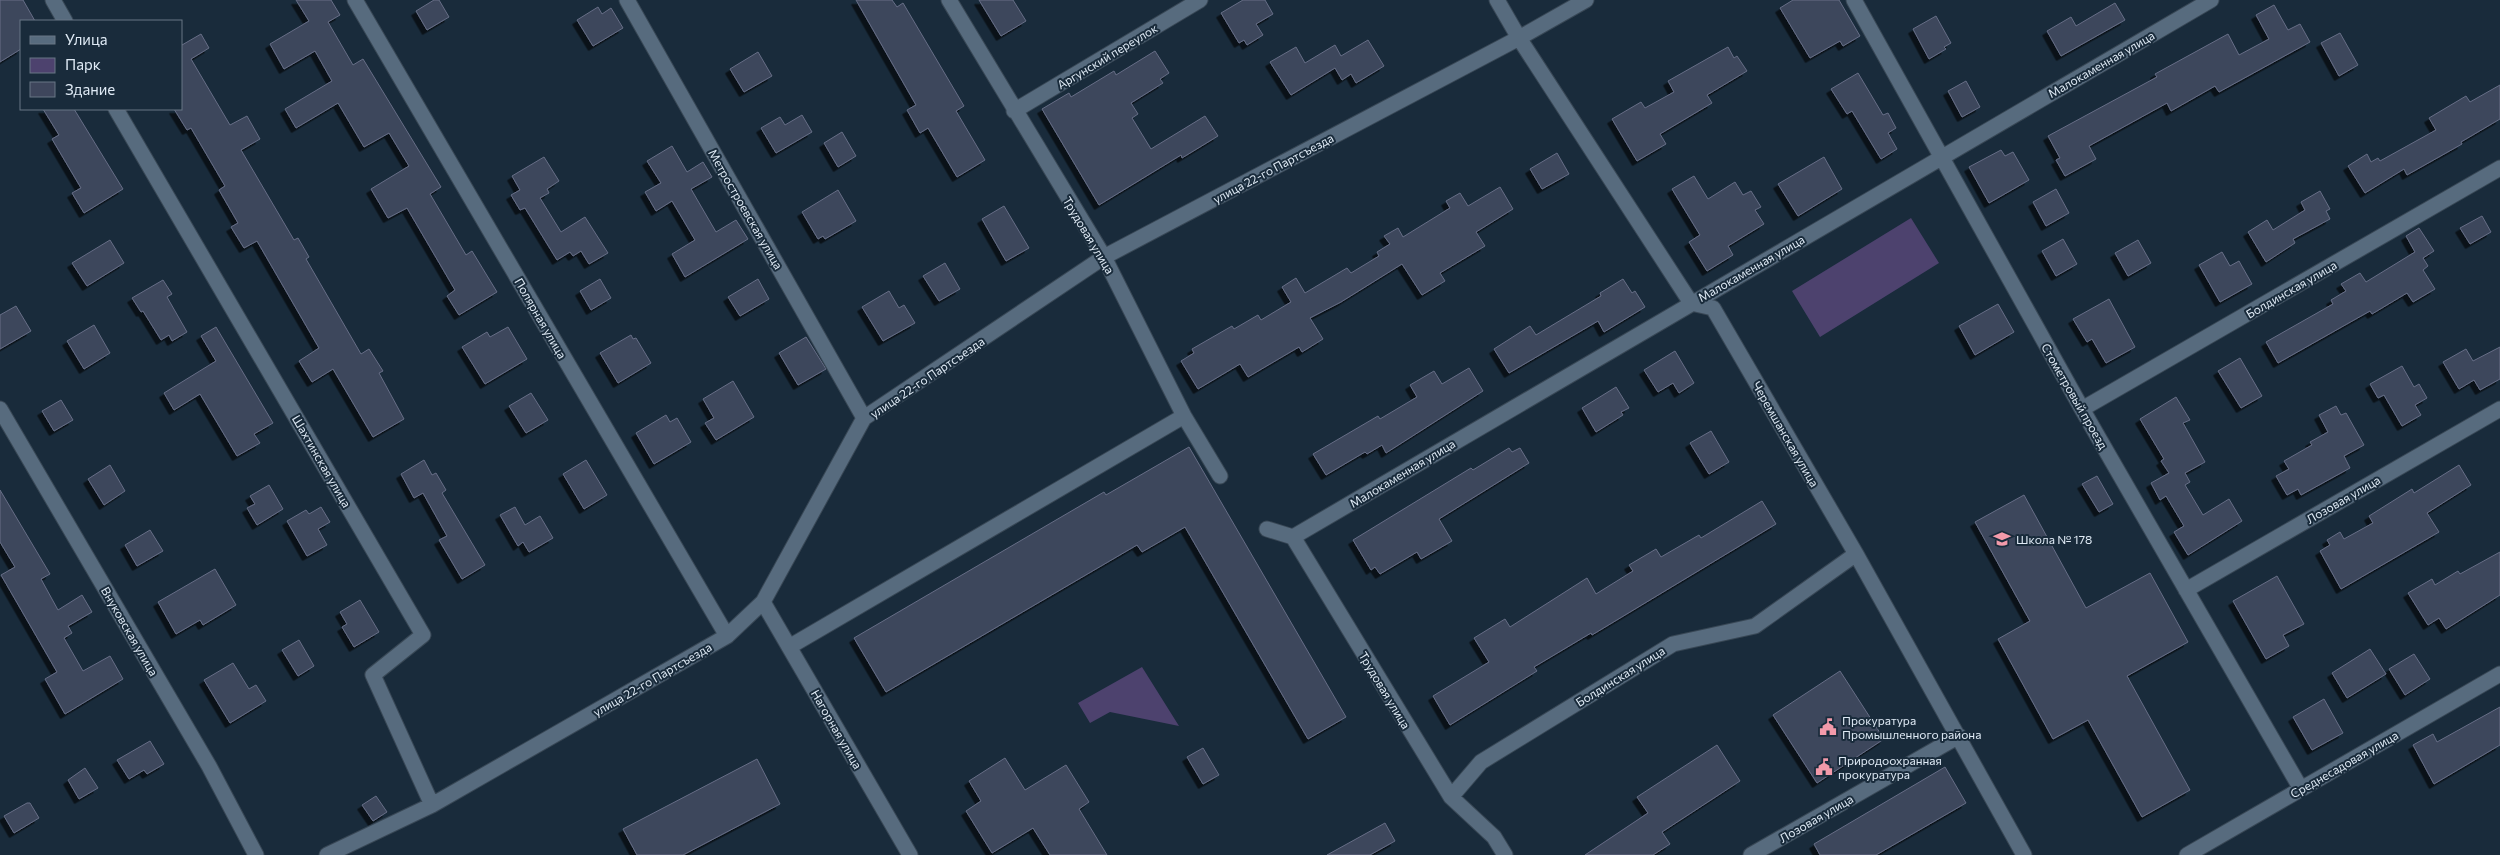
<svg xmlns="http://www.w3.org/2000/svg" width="2500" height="855" viewBox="0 0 2500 855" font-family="Commissioner,sans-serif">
<defs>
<filter id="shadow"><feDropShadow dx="-4.5" dy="4.5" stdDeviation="0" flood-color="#0009"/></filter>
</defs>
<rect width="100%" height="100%" fill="#192b3b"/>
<path fill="#4d426e" d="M1911,218L1939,263L1820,337L1792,291Z
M1142,667L1179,726L1110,712L1090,723L1078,703Z"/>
<path fill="#3e465c" stroke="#666e86" filter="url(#shadow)" d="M0,0H23L35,21H21V49L0,62Z
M296,0H331L340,15L328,22L353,65L363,59L441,187L430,194L466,255L472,251L497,292L459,315L447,296L455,290L407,208L388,218L371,189L409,166L389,133L364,147L338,103L296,128L285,109L332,81L315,51L284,69L270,44L309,21Z
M434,0H439L449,17L427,30L416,11Z
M856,0H892L897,7L903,3L964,106L956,111L985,160L957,177L928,128L920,133L907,110L916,105Z
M979,0H1013L1026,21L1001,36Z
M1243,0H1265L1273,14L1256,24L1263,35L1247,45L1244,40L1239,43L1221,13Z
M1793,0H1839L1860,36L1843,46L1840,41L1810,58L1780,8Z
M2115,3L2125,20L2061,56L2047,31L2071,17L2076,26Z
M2274,5L2288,30L2300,24L2310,42L2219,92L2215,86L2171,111L2167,103L2089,146L2096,159L2065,176L2056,160L2060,158L2048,136L2157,77L2155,74L2228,34L2239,55L2269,39L2256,15Z
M598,7L602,14L611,8L623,28L593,46L577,20Z
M1936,16L1951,43L1944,47L1946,49L1929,59L1913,29Z
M2340,33L2358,65L2339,76L2321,43Z
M201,34L209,48L191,59L230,125L247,116L260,139L241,150L294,240L298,238L309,257L306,259L361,354L369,349L383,371L379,373L404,419L373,437L333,369L312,382L299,361L319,348L257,241L244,248L231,227L238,223L219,190L225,186L191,128L187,130L174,109H181V43L182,45Z
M1368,40L1384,66L1356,83L1351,74L1342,80L1335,68L1291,95L1270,62L1296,47L1305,63L1335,45L1341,56Z
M1728,47L1734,58L1737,56L1747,71L1707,95L1712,103L1660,134L1666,144L1637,161L1612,119L1641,102L1645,108L1674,92L1668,81Z
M1155,51L1169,73L1160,79L1163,83L1131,103L1138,114L1132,118L1151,149L1205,116L1218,136L1182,158L1181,155L1099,205L1042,109L1069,93L1071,97L1114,71L1116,75Z
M758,52L772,76L744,92L730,69Z
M1858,73L1883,115L1888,113L1896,128L1888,133L1897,149L1881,159L1852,111L1847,114L1831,89Z
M1966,81L1980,107L1962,117L1948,91Z
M2500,85V119L2461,142L2462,144L2407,175L2404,169L2365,193L2348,166L2367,154L2371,162L2378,158L2380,161L2436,130L2429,118L2466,96L2470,102Z
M43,109H74L123,189L84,213L72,193L81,188L52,139L59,135Z
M802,115L812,132L776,153L761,128L780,117L785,125Z
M842,132L856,156L838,167L824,143Z
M672,146L687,172L703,162L712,177L691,189L716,232L736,220L748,239L685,277L672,254L695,240L672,201L656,211L645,192L661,183L647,161Z
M2001,150L2005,156L2013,152L2029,180L1989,203L1969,167Z
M1557,153L1569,174L1542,189L1530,169Z
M544,157L559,181L547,189L549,193L540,198L561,232L585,217L608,253L589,264L581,251L573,256L570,252L557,260L525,208L520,210L511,195L520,190L512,176Z
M1824,157L1842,189L1798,216L1778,184Z
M1694,176L1708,199L1735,182L1743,195L1751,191L1761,207L1755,210L1764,224L1728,246L1733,255L1707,271L1689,242L1700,235L1672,189Z
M1500,187L1513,209L1476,232L1485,246L1440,273L1445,281L1422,295L1402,264L1341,302L1310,318L1323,339L1302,352L1299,347L1248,377L1240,364L1198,389L1181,361L1194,353L1192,349L1232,326L1234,329L1258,315L1261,320L1291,302L1282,287L1296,278L1305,293L1347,268L1351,273L1379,256L1377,252L1390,244L1384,236L1398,228L1403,237L1450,208L1446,201L1460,193L1468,206Z
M2056,189L2069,213L2046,226L2033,202Z
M838,190L856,221L825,239L823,236L818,239L802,212Z
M2320,191L2330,209L2326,211L2330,219L2293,239L2295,243L2266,262L2248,232L2267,220L2273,230L2305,210L2301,202Z
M1004,206L1029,248L1006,261L982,219Z
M2482,216L2491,232L2470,244L2460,228Z
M2419,228L2434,251L2423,258L2428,266L2423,270L2435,289L2413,302L2407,293L2372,314L2370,311L2278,363L2266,342L2333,304L2331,300L2346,291L2341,284L2360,273L2366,282L2415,252L2406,236Z
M2063,239L2077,264L2056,276L2042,251Z
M110,240L124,263L87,286L72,263Z
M2138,240L2151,263L2128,276L2115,253Z
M2222,252L2230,266L2239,261L2252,284L2220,302L2199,265Z
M945,263L960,289L939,301L923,276Z
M600,279L611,298L591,310L580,291Z
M758,279L769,299L740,316L728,297Z
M1623,279L1632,293L1635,291L1645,307L1604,332L1598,321L1509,373L1494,349L1530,326L1536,335L1601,296L1600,293Z
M163,280L172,294L167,297L187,332L172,341L169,335L161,340L143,311L141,312L132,298Z
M889,291L899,308L904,305L915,323L883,341L862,307Z
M2109,299L2135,347L2106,363L2092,339L2087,342L2073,319Z
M1998,304L2014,332L1975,355L1959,326Z
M16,306L31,331L0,349V315Z
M94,325L110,353L84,369L67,341Z
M216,327L273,423L254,434L260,443L237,456L200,394L174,410L164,393L216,361L201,336Z
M508,327L527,359L485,384L462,347L487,332L490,337Z
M631,335L633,339L636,338L651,363L618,383L600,353Z
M806,337L826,369L798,385L779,353Z
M2500,347V379L2480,390L2474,380L2459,389L2443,362L2466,349L2473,361Z
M1675,351L1694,383L1679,393L1673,383L1658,392L1644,370Z
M2240,358L2262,396L2241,408L2218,371Z
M2402,366L2414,387L2419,384L2427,398L2415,405L2421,415L2402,426L2384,395L2378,398L2370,384Z
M1469,368L1483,391L1386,453L1382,445L1367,454L1365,452L1326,475L1313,454L1378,416L1380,419L1417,397L1410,385L1434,371L1442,384Z
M733,381L754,417L716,440L705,423L714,418L703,399Z
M1616,387L1629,408L1621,412L1623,415L1596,432L1582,408Z
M531,393L548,420L526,433L509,406Z
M2176,397L2190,420L2183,423L2205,462L2185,473L2190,482L2185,485L2203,515L2229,499L2242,521L2188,555L2174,532L2184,526L2166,496L2160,500L2151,483L2169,473L2161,461L2164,459L2140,419Z
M61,400L73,420L54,431L42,411Z
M2336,406L2341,415L2346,413L2364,445L2344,456L2350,468L2301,495L2298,489L2287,495L2276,476L2289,469L2284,461L2312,445L2310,442L2328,432L2319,415Z
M666,415L670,422L677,418L691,442L654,464L636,433Z
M1711,431L1729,462L1709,474L1690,443Z
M1189,447L1346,717L1308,739L1185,527L1142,552L1137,545L886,692L854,638L1104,492L1106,495Z
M1509,448L1512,452L1520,448L1529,463L1439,519L1452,541L1421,559L1417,552L1380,574L1375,567L1371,570L1353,540L1471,468L1473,470Z
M424,460L432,475L436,473L446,490L442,493L485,565L462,579L439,540L447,536L423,493L414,498L401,474Z
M586,460L607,495L584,509L563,474Z
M110,465L125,491L104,505L88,479Z
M2459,465L2471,485L2427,513L2439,532L2341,589L2320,551L2330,545L2327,540L2340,532L2344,539L2373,523L2369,516L2412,489L2414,493Z
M2097,476L2113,504L2099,512L2082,484Z
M269,485L283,509L257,525L247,508L255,504L250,496Z
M0,490L50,574L41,579L58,610L82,595L92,612L68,626L72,633L64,638L83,671L110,656L123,679L65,714L45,679L57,672L1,575L15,567L0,542Z
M2024,495L2086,608L2150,573L2188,642L2127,676L2190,790L2142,817L2088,720L2053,739L1998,639L2030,621L1975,522Z
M1762,501L1776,524L1592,635L1591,633L1534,667L1537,671L1450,725L1433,696L1489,662L1474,638L1505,619L1510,627L1587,578L1596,594L1633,571L1629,565L1656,549L1661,557L1699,535L1701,538Z
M321,507L330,522L318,529L327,545L307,556L287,521L306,510L309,514Z
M515,507L525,525L540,516L553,538L529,552L523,542L518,546L500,515Z
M150,530L163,551L137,566L125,545Z
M2500,552V595L2446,629L2439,618L2428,625L2408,593L2432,579L2435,585L2458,571L2460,574Z
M215,569L236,605L203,625L200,620L176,634L158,602Z
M2277,576L2304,624L2283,635L2289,646L2266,659L2233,601Z
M360,600L379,632L354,647L342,627L347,624L340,612Z
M299,640L314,666L298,676L282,650Z
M2370,649L2386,674L2347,698L2332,673Z
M2414,654L2430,679L2405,695L2389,669Z
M233,663L249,689L256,685L266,701L230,723L204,680Z
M1840,671L1884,739L1817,783L1773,715Z
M2324,699L2343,733L2312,750L2293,717Z
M2500,707V745L2434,784L2413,745L2433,734L2437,742Z
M150,741L164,764L147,774L144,770L129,779L117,760Z
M1717,745L1740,781L1662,832L1670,844L1653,855H1585L1648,813L1637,797Z
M1203,748L1219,775L1203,784L1187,757Z
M1005,758L1025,790L1066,765L1089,802L1079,809L1107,855H1050L1033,828L992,853L966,811L981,801L969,781Z
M757,759L780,804L683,855H637L623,829Z
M1945,767L1966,803L1876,855H1820L1814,844Z
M85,768L98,788L79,799L68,780Z
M376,796L387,812L373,821L362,805Z
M27,803H30L39,818L14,833L4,816Z
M1385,823L1395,841L1370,855H1327Z"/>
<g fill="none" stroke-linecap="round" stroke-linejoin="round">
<g stroke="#384755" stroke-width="17">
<path id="minor" d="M53,0L65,21
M355,0L727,636
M627,0L864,418
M949,0L1104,257L1184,416L1220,476
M1497,0L1519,38L1691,303L1713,308L1856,554L2024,855
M1854,0L2082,409L2301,789
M116,109L423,635L373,675L432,805
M1014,111L1200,0
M0,409L209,766L256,855
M2082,409L2500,168
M1267,529L1293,537L1451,797L1494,837L1505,855
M1293,537L2211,0
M2186,590L2500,409
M763,602L910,855
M789,647L1184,416
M1451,797L1481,762L1673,644L1755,626L1856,554
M327,855L432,805L727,636L763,602L864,418L1104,257L1519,38L1586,0
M1751,855L1959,736
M2187,855L2500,674"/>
</g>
<use href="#minor" stroke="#576b7e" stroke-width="15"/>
</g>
<defs>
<g id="school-bare" transform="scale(1.35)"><path d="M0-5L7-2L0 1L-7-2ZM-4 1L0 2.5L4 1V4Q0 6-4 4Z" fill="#f39aaa" stroke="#192b3b" stroke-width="2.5" paint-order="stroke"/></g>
<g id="civic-bare" transform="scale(1.35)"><path d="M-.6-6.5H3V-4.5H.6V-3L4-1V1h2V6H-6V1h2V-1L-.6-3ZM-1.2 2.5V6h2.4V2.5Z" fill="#f39aaa" stroke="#192b3b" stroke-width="2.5" paint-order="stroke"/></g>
</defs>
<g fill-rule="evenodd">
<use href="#school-bare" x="2002" y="539"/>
<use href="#civic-bare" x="1828" y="727"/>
<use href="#civic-bare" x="1824" y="767"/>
</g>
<g text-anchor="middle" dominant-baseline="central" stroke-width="4" stroke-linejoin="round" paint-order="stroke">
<g font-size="12" fill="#dfeaf5" stroke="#192b3b">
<text transform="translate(1107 56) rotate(-31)">Аргунский переулок</text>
<text transform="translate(2101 64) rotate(-30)">Малокаменная улица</text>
<text transform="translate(1273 168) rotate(-28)">улица 22-го Партсъезда</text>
<text transform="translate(746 209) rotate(60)">Метростроевская улица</text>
<text transform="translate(1089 235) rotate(59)">Трудовая улица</text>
<text transform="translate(1751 268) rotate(-30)">Малокаменная улица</text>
<text transform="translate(2291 289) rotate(-30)">Болдинская улица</text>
<text transform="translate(541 318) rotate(60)">Полярная улица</text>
<text transform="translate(927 377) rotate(-34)">улица 22-го Партсъезда</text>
<text transform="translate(2075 396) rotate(60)">Стометровый проезд</text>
<text transform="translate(1786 434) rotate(60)">Черемшанская улица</text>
<text transform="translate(322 461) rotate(60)">Шахтинская улица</text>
<text transform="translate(1402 473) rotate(-31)">Малокаменная улица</text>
<text transform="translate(2343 499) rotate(-30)">Лозовая улица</text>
<text transform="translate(130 631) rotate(60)">Внуковская улица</text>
<text transform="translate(1620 676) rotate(-32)">Болдинская улица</text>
<text transform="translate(652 679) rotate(-30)">улица 22-го Партсъезда</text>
<text transform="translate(1385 690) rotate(59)">Трудовая улица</text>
<text transform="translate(837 729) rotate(60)">Нагорная улица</text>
<text transform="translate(2344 764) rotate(-30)">Среднесадовая улица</text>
<text transform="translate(1816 818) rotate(-30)">Лозовая улица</text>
</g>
<g font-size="12" fill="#dfeaf5" stroke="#192b3b" text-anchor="start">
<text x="2016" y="539">Школа № 178</text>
<text x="1842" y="720">Прокуратура<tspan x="1842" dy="14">Промышленного района</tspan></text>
<text x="1838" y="760">Природоохранная<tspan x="1838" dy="14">прокуратура</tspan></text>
</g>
</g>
<rect x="20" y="20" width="162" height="90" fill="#192b3b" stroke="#687785"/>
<rect x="30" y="36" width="25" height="8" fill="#576b7e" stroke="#687785"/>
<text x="65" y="45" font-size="15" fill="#dfeaf5">Улица</text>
<rect x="30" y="58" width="25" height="15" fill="#4d426e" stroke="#687785"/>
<text x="65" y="70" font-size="15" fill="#dfeaf5">Парк</text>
<rect x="30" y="82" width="25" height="15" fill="#3e465c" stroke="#687785"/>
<text x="65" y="95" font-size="15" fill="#dfeaf5">Здание</text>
</svg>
